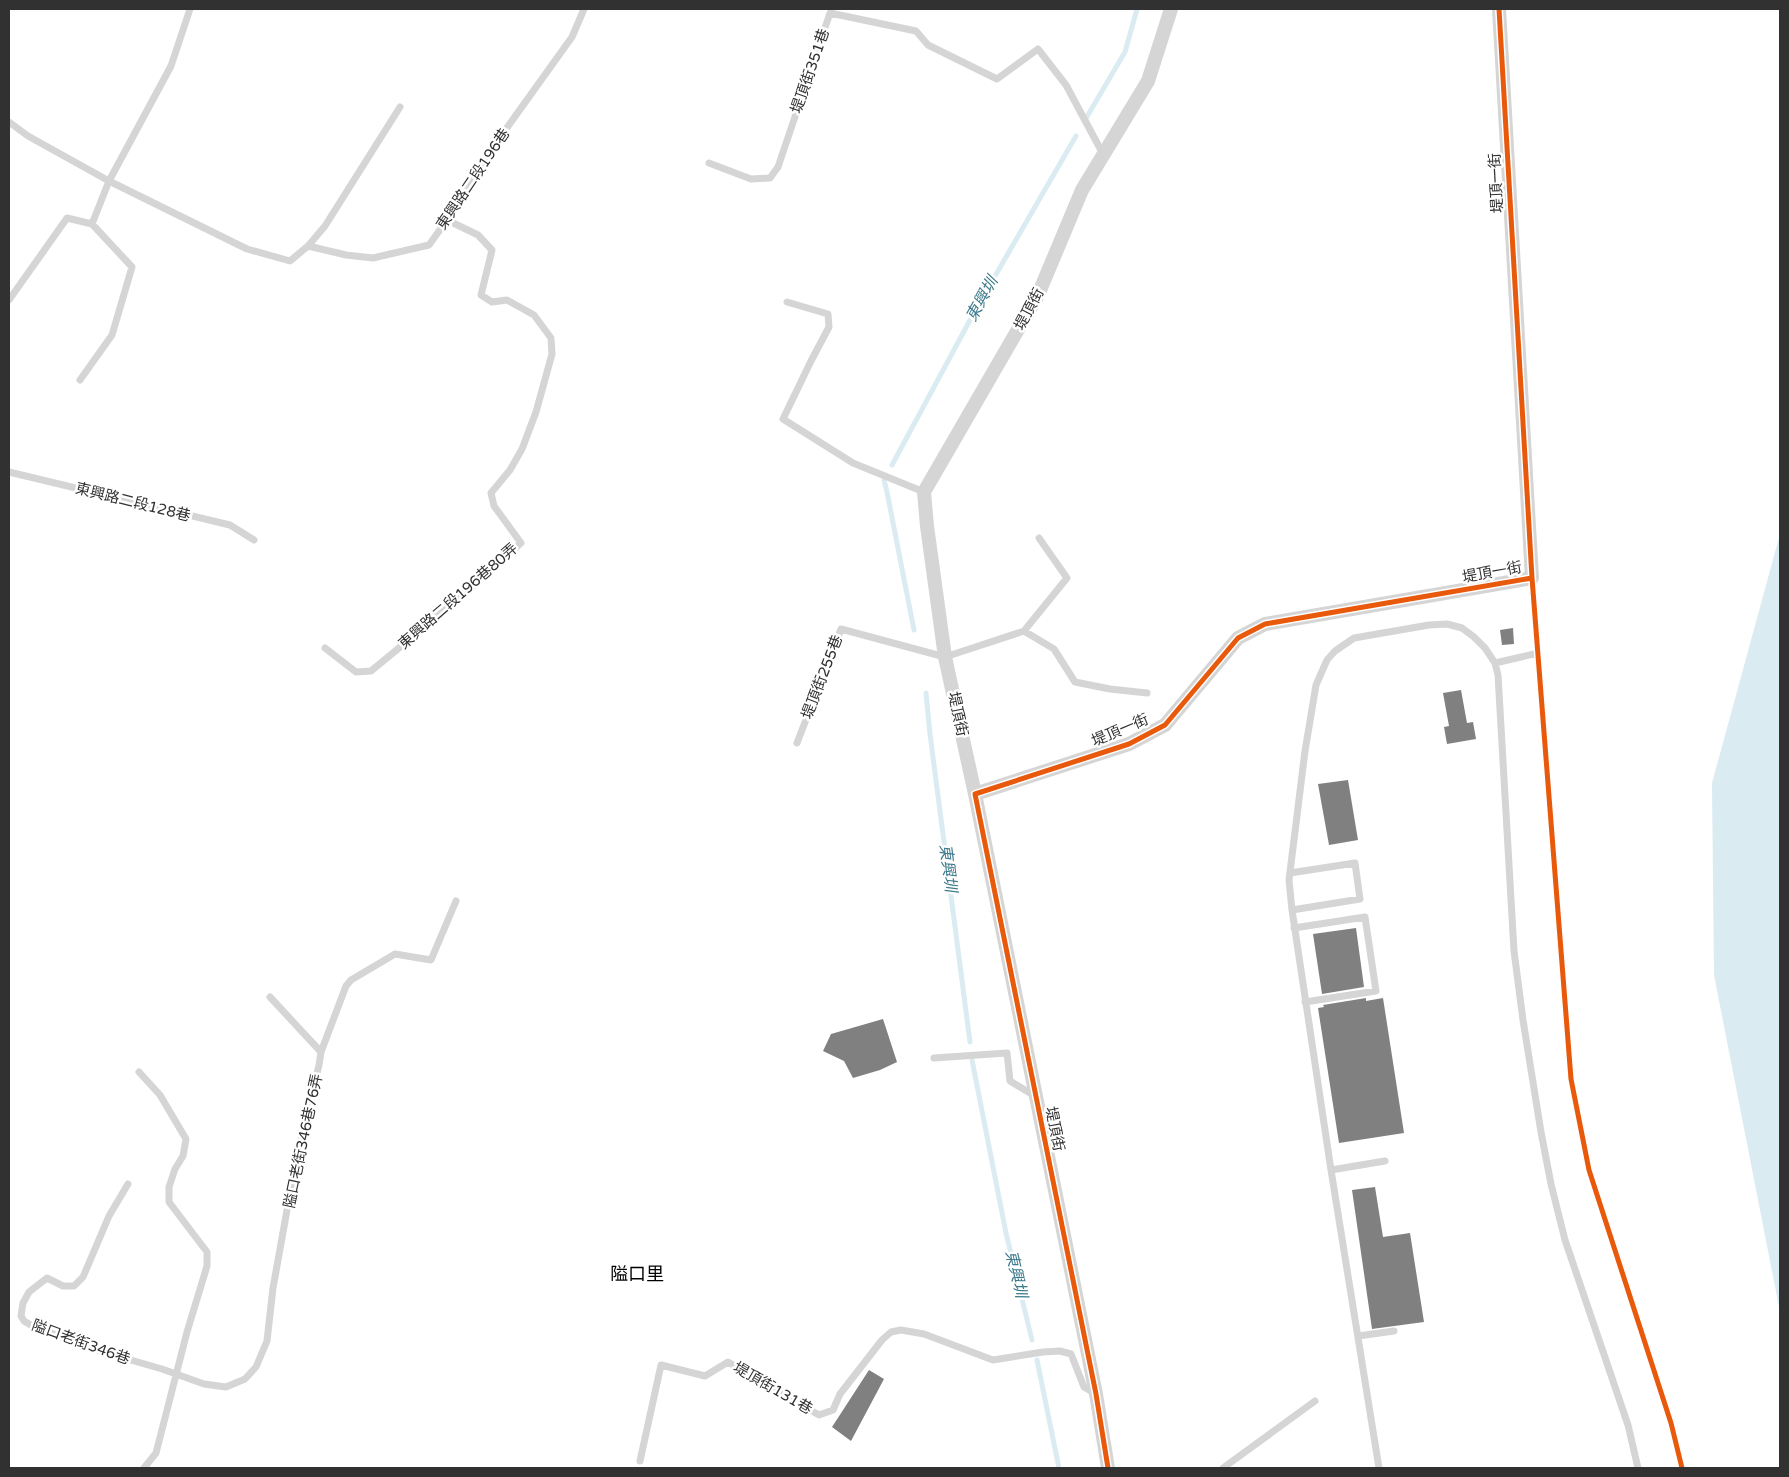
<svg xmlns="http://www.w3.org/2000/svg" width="1789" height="1477" viewBox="0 0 1789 1477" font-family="'Varela Round','Noto Sans TC',sans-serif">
<rect width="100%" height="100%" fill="#fff"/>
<path fill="#daebf1" d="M1780,534V1312L1714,975L1712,783Z"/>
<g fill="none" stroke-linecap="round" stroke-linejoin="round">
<path stroke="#daebf1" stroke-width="5" d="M1085,120L1125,52L1137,9
M892,465L976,309L1076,136
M884,480L887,492L914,630
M926,693L930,734L970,1042
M972,1060L1006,1233L1032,1340
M1037,1360L1059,1468"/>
</g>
<path fill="#808080" d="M1513,628L1514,644L1502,645L1500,630Z
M1461,690L1467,723L1473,722L1476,739L1447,744L1444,727L1449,726L1443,693Z
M1348,780L1358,840L1329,845L1318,784Z
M1356,928L1364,987L1322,994L1313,934Z
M1366,998V1001L1383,998L1404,1133L1339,1143L1318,1008L1324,1007L1323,1005Z
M883,1019L897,1062L880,1070L853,1078L844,1061L823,1051L831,1034Z
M1375,1187L1383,1237L1410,1233L1424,1322L1372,1329L1352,1190Z
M869,1370L884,1379L851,1441L832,1427Z"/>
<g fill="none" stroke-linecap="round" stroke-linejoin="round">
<path stroke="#d5d5d5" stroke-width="7" d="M9,122L28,136L109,181L247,249L290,261L308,246L325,226L400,107
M709,163L751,179L770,178L778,167L830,13L916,31L928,45L997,79L1038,49L1066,85L1103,154
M308,246L346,255L373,258L429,245L447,220L476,171L572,37L584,9
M9,300L67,218L92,224L109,181L171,66L190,9
M787,302L828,314L829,327L811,361L783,419L853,463L924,492
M80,380L112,335L132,267L92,224
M9,472L230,525L254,540
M1532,578L1571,1079L1589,1170L1671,1423L1682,1468
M1024,631L1067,578L1039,538
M325,648L356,672L371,671L467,592L521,543L494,506L491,493L510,470L522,449L536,412L552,354L551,338L534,315L507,300L492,302L481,295L492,250L478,235L447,220
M1495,663L1538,653
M797,743L841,629L945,657L1024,631L1054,649L1075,682L1110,689L1147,693
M1290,873L1355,863L1360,899L1292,910
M1294,928L1365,917L1376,991L1305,1002
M270,997L321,1052
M934,1058L1007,1053L1010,1081L1035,1096
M139,1072L160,1095L186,1139L183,1156L175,1169L169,1187V1202L207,1252V1266L187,1332L156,1453L144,1468
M1331,1170L1385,1161
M128,1184L109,1216L83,1277L74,1286H63L47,1278L29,1292L23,1303L21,1316L24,1321L34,1327L103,1352L162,1369L204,1384L226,1387L245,1379L256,1367L267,1341L273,1288L294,1171L319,1065L321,1052L346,986L351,980L395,954L431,960L456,901
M1358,1336L1394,1331
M640,1461L661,1365L705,1376L728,1362L819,1415L833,1410L840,1394L882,1340L891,1332L901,1330L924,1334L993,1360L1043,1352L1060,1351L1071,1354L1084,1387L1096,1394
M1223,1468L1315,1401
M1379,1468L1331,1170L1292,910L1289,880L1305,751L1316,685L1327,660L1335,651L1354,638L1429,625L1447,624L1462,628L1474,637L1485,648L1495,663L1498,675L1514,951L1523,1020L1541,1132L1551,1184L1565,1240L1628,1425L1638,1468"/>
<path stroke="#d5d5d5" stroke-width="14" d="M975,794L1129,744L1165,725L1238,638L1265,624L1532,578L1499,9
M1108,1468L1096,1394L975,794L945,657L927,526L924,492L1038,295L1082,190L1148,81L1171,9"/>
<g stroke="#fff" stroke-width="8">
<path id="cycleway" d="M1499,9L1532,578L1571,1079L1589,1170L1671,1423L1682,1468
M1108,1468L1096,1394L975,794L1129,744L1165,725L1238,638L1265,624L1532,578"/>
</g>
<use href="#cycleway" stroke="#e8590c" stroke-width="5"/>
</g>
<g text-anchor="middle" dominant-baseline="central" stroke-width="5" stroke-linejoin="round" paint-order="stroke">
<g font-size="15" fill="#313131" stroke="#fff">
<text transform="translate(810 71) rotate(-71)">堤頂街351巷</text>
<text transform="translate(473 179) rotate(-56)">東興路二段196巷</text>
<text transform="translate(1496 183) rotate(-93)">堤頂一街</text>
<text transform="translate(1029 309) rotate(-62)">堤頂街</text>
<text transform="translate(133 502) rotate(14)">東興路二段128巷</text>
<text transform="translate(1492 572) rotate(-10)">堤頂一街</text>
<text transform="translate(458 596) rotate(-41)">東興路二段196巷80弄</text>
<text transform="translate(822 677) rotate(-69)">堤頂街255巷</text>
<text transform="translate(958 714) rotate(78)">堤頂街</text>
<text transform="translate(1120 730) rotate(-23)">堤頂一街</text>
<text transform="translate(1055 1129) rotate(79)">堤頂街</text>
<text transform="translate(303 1141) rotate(-78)">隘口老街346巷76弄</text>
<text transform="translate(81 1342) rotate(20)">隘口老街346巷</text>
<text transform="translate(773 1388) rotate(30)">堤頂街131巷</text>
</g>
<g font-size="16" font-style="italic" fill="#3d7a8c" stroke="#fff">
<text transform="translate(982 299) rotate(-61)">東興圳</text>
<text transform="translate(948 868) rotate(83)">東興圳</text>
<text transform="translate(1016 1274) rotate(77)">東興圳</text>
</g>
<g font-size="18" fill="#000" stroke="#fff">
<text x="637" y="1274">隘口里</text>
</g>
</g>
<rect width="1789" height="1477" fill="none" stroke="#313131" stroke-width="20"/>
</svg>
